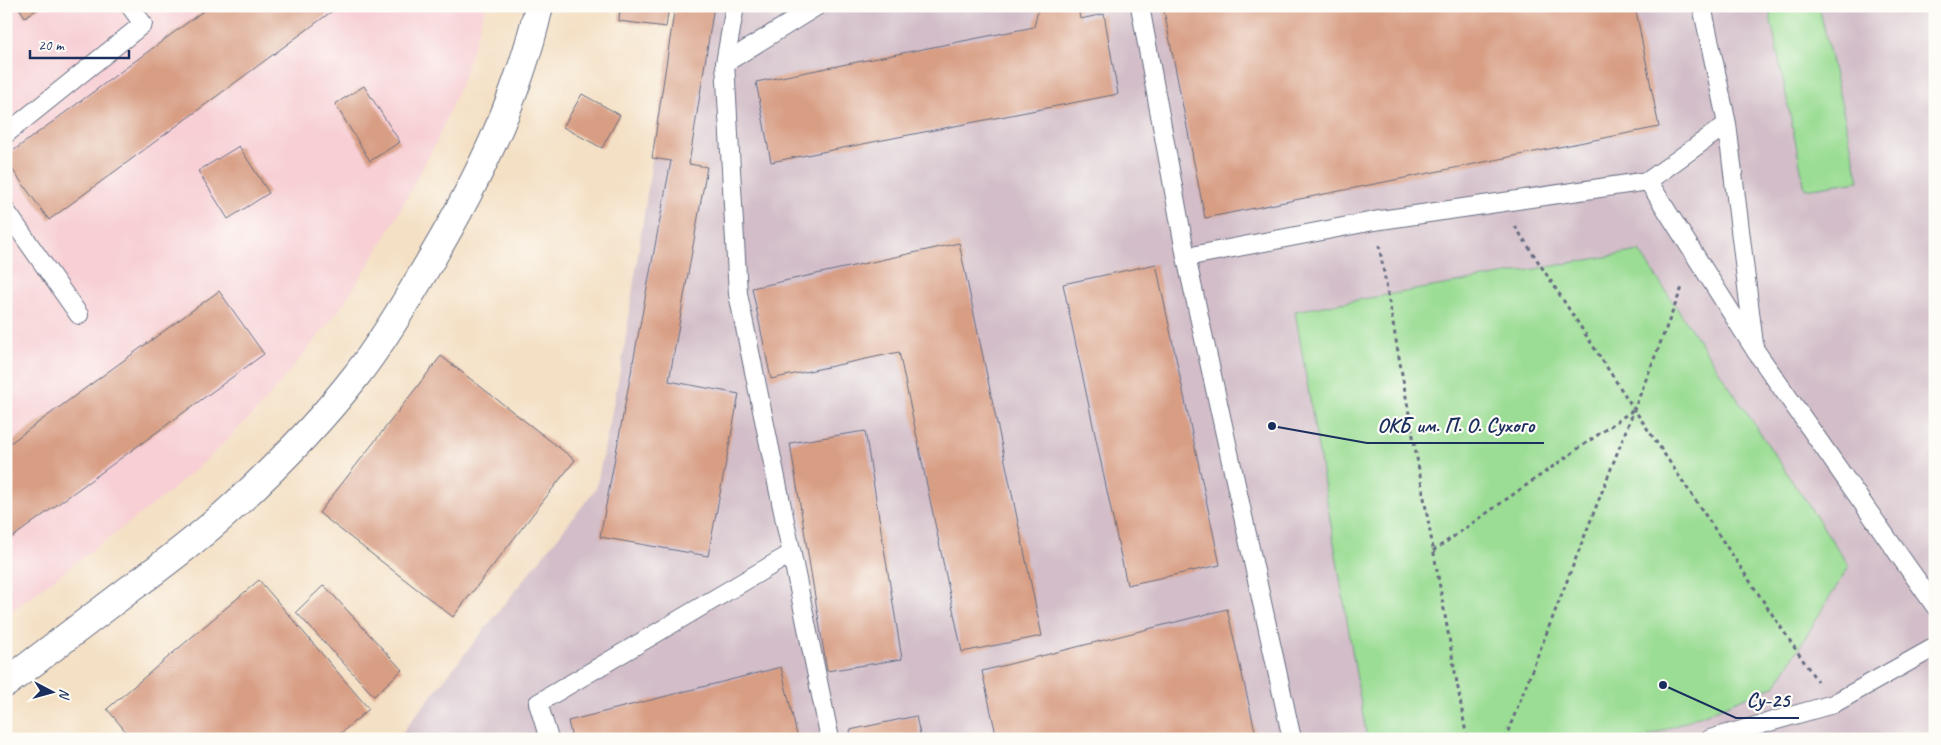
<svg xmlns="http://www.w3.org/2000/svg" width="1941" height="745" viewBox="0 0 1941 745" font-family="Caveat,sans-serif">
<rect width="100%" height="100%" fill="#fdfcf7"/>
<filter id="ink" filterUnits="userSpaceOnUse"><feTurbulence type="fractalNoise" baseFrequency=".02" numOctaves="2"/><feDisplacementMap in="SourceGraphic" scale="10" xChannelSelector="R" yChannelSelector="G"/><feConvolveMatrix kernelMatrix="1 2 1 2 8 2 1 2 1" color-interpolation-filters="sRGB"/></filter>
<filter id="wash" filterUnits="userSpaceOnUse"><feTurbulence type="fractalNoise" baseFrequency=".0096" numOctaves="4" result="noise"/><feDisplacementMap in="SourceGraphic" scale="20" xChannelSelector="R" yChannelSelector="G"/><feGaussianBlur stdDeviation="1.12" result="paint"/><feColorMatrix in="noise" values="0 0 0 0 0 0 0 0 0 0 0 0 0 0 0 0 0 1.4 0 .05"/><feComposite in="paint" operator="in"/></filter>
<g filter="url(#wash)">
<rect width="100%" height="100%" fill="#f4e0c5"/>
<path fill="#f7cfd4" d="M6,6H486L464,76L436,143L386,236L341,308L262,405L211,456L158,501L6,615Z"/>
<path fill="#d2bdc8" d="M675,6H1930L1935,21V739H397L596,489L622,362Z"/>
<path fill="#9bdd94" stroke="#5b8679" d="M1768,6H1819L1859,181L1805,189Z
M1639,251L1849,566L1776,685L1642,739H1367L1295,311Z"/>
<g id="blocks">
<path fill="#d89e84" d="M18,6H42L25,17Z
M210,6H339L49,220L6,161V156Z
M620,6H669L666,27L619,21Z
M675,6H714L689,164L707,167L669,381L739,394L708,556L600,537L671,161L652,158Z
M1039,6H1078L1080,19L1104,14L1118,94L771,162L756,82L1034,27Z
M1163,6H1635L1659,127L1205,218Z
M364,86L400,142L370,161L335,104Z
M582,94L620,115L602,148L563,127Z
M239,146L269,193L228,219L198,171Z
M959,243L1042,636L962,652L899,352L771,379L752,288Z
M1156,264L1220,565L1127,585L1063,284Z
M219,291L264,354L6,542V446Z
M441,356L575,460L453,617L319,513Z
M865,431L902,659L827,671L790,443Z
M259,580L369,709L334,739H132L107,709Z
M324,585L402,670L374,696L296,612Z
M1227,609L1257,739H997L982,671Z
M781,667L798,739H572L568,721Z
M916,716L921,739H852L850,730Z"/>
</g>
</g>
<g filter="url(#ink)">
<use href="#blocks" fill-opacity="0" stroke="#676d82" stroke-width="1"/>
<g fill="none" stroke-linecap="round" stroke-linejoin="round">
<g stroke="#676d82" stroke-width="20">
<path id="service" d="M735,6L725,63L738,294L830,739
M1140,6L1186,257L1374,221L1648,181L1727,124
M1702,6L1727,124L1754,344
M725,63L817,6
M6,134L143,24L130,6
M1648,181L1755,350L1935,606
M6,211L79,315
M1186,257L1292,739
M549,739L538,703L792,553
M1710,739L1833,704L1935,647"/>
</g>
<g stroke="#676d82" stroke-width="30">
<path id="tertiary" d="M6,683C48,651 89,620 130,589C167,562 204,534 237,503C279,464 320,422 355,377C381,344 402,309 423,273C473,190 518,101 539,6"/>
</g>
<path stroke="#676d82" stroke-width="3" stroke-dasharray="4 4" stroke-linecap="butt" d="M1515,226L1634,409L1817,681
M1379,245L1467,739
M1433,551L1633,410
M1934,711L1935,714
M1505,739L1683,285"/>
<use href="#service" stroke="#fff" stroke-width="18"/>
<use href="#tertiary" stroke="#fff" stroke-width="28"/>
</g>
</g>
<path fill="none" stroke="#1b2f5e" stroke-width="2" d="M1272 426L1367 443H1544M1663 685L1736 718H1799"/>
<g fill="#1b2f5e" stroke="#fdfcf7" stroke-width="2">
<circle cx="1272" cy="426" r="5"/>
<circle cx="1663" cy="685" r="5"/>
</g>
<g font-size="21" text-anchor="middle" font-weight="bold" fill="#1b2f5e" stroke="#fdfcf7" stroke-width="4.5" stroke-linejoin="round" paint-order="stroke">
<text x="1456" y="432">ОКБ им. П. О. Сухого</text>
<text x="1768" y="707">Су-25</text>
</g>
<rect width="1941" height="745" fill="none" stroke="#fdfcf7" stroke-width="25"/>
<g transform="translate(52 692) rotate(96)" stroke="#fdfcf7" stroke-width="4" paint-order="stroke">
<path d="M0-4L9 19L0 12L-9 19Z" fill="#1b2f5e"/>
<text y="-8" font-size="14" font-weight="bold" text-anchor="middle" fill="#1b2f5e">N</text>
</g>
<path d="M30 50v8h99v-8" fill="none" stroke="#1b2f5e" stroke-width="2.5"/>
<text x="38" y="50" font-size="15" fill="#1b2f5e" stroke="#fdfcf7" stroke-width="4" paint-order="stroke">20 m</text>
</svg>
